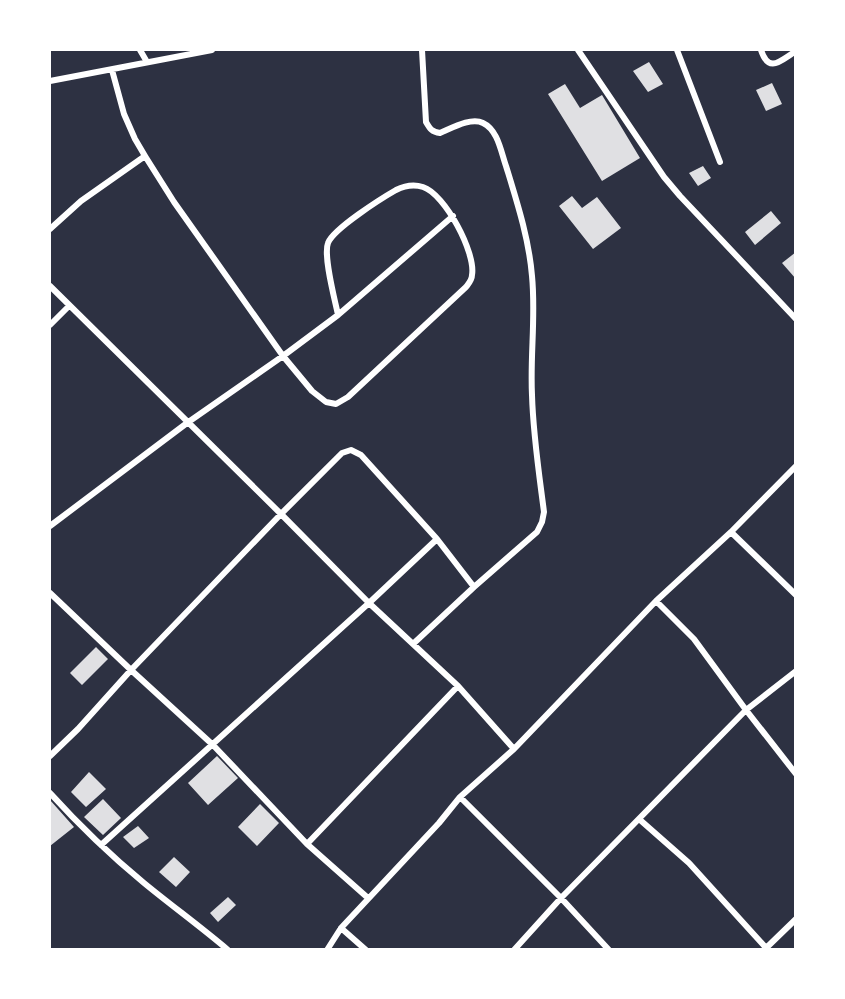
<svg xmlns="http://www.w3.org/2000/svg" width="845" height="999" viewBox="0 0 845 999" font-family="Roboto,sans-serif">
<rect width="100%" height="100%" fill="#2d3142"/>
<path fill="#e0e0e3" d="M649,62L663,84L648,92L633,71Z
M772,83L782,104L766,111L756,90Z
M565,84L580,108L602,95L640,158L602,181L548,94Z
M703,166L711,178L698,186L689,173Z
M572,196L582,208L597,197L621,228L593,249L559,206Z
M771,211L781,223L755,245L745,232Z
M796,252V279L782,263Z
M96,647L108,659L82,685L70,673Z
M217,756L238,778L208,805L188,783Z
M89,772L106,789L86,807L71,792Z
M103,799L121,818L103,835L84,817Z
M50,800L74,827L50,846Z
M260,804L279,823L257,846L238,827Z
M138,826L149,838L134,848L123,837Z
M174,857L190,872L176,887L159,872Z
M228,897L236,905L218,922L210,913Z"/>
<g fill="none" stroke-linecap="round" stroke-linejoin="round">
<path stroke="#fff" stroke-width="6" d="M140,50L147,62
M422,50L426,122C430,129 432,132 440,133C452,128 471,117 483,123C498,130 501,152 506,166C517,202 529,239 532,276C536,316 530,355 532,395C533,434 539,473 544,512L542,522L537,532L474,587L437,539
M578,50L664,177L680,196L796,319
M677,50L720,162
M761,50C769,74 780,61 796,51
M112,70L124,114L135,139L145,156L174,202L283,356L312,391L326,402L336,404L348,397L466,287C469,283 472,280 472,275C476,253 445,194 423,187C414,184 404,186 396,190C382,198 333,229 328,243C323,256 335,300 338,315
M50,81L212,50
M50,229L81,201L145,156
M50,286L281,514L369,603L458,686L514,749
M50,325L69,306
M50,526L187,423L283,356L338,315L453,216
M731,532L796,595
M50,593L131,670L213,745L307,844L368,898
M656,601L694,639L746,710L796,774
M413,644L474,587
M50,756L78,729L131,670L281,514L342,453L351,450L361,455L437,539L369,603L101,845
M50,793C79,825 110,855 144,883C172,906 201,927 228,950
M460,797L561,898L609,950
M639,819L689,863L768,950
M307,844L458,686
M341,928L366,950
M327,950L341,928L439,823L460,797L514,749L656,601L731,532L796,466
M514,950L561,898L746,710L796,671
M764,950L796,919"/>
</g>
<rect width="845" height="999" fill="none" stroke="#ffffff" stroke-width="102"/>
</svg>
